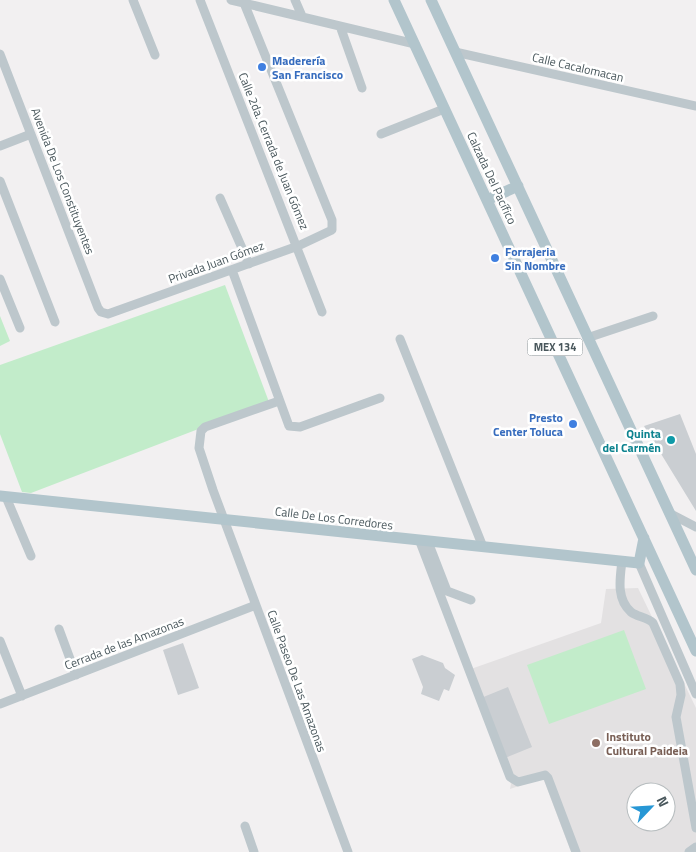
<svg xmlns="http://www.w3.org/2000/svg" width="696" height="852" viewBox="0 0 696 852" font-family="'Titillium Web',sans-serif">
<rect width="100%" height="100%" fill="#f2f0f1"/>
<path fill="#e3e1e2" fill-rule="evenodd" d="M638,588L696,708V852H571L543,778L510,789L511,784L468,670L601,623L606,589ZM636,792H666V822H636Z"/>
<path fill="#c2ecca" d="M225,285L269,402L31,493L22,492L0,434V365Z
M0,316L10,341L0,346Z
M624,630L646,689L549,724L527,665Z"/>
<path fill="#caced2" d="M680,414L696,454V511L644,426Z
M183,643L199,688L178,695L163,650Z
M422,655L443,663L445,668L455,675L449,691L444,689L439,701L421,694L423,687L412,659Z
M508,687L532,747L505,758L481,698Z"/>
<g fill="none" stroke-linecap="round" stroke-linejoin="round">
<path stroke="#bdc7cc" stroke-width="9" d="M133,0L155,55
M200,0L322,312
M231,0L415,44
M295,0L302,16
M340,26L362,88
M455,52L696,106
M0,54L98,308L101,312L108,314L298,246L332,230V220L244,3
M381,134L444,109
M0,146L31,134
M0,181L55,322
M220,198L249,264
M232,270L289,426L300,427L380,398
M0,279L20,328
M587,338L653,316
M400,339L483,547
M279,401L205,427L201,431L199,448L213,490L348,852
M6,497L31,556
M669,513L696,527
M420,542L510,777L518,782L545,775L548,778L576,852
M428,542L447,591L471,600
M622,561C620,578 616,599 631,612C637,617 647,617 653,623L680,684L681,695L676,717L696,828
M639,563L696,694
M59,629L76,675
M0,641L22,696
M0,704L256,605
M245,826L254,852
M689,852L696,847"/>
<path stroke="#b2c5cc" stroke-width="11" d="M394,0L696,651
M431,0L696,570
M487,200L518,186
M0,496L639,563L644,538"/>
</g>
<g fill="#3f7fe0" stroke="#fff" stroke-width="2">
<circle cx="262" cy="67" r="5"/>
<circle cx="495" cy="258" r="5"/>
<circle cx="573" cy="424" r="5"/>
</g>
<circle fill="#0f9aa8" stroke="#fff" stroke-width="2" cx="671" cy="440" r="5"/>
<circle fill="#8d6e63" stroke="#fff" stroke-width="2" cx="596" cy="743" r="5"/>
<g text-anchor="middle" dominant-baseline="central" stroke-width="5" stroke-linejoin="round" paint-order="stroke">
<rect fill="#fff" stroke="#80898d" stroke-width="1" x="527.5" y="338.5" width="55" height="17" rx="4"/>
<g font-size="11" font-weight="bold" fill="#49575c">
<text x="555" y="347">MEX 134</text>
</g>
<g font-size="12" font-weight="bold" fill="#366cbe" stroke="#fff" text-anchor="start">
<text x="272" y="60">Maderería<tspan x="272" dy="14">San Francisco</tspan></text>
<text x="505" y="251">Forrajeria<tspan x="505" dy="14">Sin Nombre</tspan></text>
<text x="563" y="417" text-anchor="end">Presto<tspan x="563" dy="14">Center Toluca</tspan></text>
</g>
<g font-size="12" fill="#49575c" stroke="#fff">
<text transform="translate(578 67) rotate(13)">Calle Cacalomacan</text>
<text transform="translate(274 151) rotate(68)">Calle 2da. Cerrada de Juan Gómez</text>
<text transform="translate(492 178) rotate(65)">Calzada Del Pacífico</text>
<text transform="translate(63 181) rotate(69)">Avenida De Los Constituyentes</text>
<text transform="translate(216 262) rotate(-20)">Privada Juan Gómez</text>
<text transform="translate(334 518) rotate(7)">Calle De Los Corredores</text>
<text transform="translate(124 643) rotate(-21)">Cerrada de las Amazonas</text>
<text transform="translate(297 681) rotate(70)">Calle Paseo De Las Amazonas</text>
</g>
<g font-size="12" font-weight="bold" fill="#0d838f" stroke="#fff" text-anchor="end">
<text x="661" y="433">Quinta<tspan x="661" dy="14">del Carmén</tspan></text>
</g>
<g font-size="12" font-weight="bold" fill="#785e54" stroke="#fff" text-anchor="start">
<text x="606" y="736">Instituto<tspan x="606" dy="14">Cultural Paideia</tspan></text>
</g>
</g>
<g transform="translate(651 807) rotate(65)"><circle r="24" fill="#ffffff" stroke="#b6bcbe"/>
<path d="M0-4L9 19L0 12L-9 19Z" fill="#2797d5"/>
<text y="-8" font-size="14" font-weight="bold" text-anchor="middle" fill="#49575c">N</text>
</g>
</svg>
